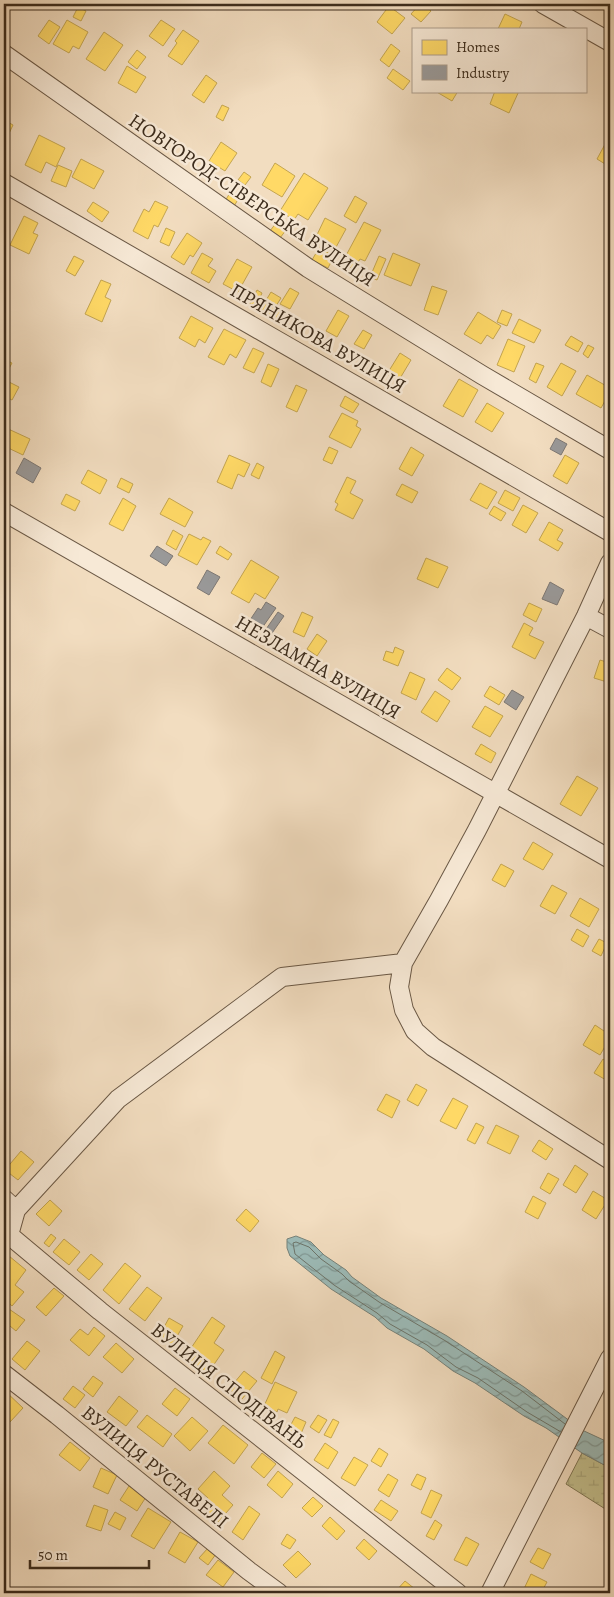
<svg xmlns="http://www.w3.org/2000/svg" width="614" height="1597" viewBox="0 0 614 1597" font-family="Alegreya,serif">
<defs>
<pattern id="wetland-marsh" width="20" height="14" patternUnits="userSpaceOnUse" patternTransform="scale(1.25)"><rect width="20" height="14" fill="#c3bf8d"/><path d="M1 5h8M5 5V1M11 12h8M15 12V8" fill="none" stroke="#a8a479"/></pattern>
<pattern id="water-waves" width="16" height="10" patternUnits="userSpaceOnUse" patternTransform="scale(1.25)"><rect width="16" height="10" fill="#9cbbb8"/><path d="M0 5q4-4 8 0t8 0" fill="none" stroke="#809895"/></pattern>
</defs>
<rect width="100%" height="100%" fill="#f2ddc0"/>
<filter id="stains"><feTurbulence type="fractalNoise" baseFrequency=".004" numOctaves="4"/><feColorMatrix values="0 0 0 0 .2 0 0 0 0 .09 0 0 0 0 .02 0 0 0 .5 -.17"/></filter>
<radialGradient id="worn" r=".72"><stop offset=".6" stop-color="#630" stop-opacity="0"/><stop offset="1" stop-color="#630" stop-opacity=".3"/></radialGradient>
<path fill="url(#wetland-marsh)" stroke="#807654" d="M582,1453L610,1468V1512L566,1484Z"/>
<path fill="url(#water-waves)" stroke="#76827a" d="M296,1236L311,1242L324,1255L346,1270L352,1277L381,1298L447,1336L524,1387L582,1430L610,1443V1468L582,1453L546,1428L524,1416L475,1383L453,1371L424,1349L387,1328L375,1317L331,1289L290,1256L287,1248V1239Z"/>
<path fill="#ffd966" stroke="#c4a550" d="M420,4H423L431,11L421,22L411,14Z
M389,6L405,18L392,34L377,22Z
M78,7L86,11L81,21L73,17Z
M505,14L522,22L519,29H498Z
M49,20L60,27L49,44L38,36Z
M67,20L88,32L79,49L73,46L69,53L53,44Z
M161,20L175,29L163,46L149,36Z
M183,30L199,41L182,65L168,56L177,43L175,41Z
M104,32L123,45L105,71L86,59Z
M391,44L400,51L389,67L380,60Z
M137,50L146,57L137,69L128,62Z
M127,66L146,77L136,93L118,83Z
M393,69L410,81L403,90L387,78Z
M206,75L217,83L204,103L192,95Z
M435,91H458L452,101Z
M495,91H519L509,113L490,104Z
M222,105L229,108L223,121L216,117Z
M4,120L13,125L4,144Z
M39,135L65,148L56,167L46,162L41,173L25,165Z
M610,135V167L597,159Z
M221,142L237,153L225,171L209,161Z
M81,159L104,171L94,189L72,177Z
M275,163L295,176L282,197L262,185Z
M58,165L72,171L66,187L51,181Z
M244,172L251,177L245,185L238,180Z
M304,173L328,188L308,220L298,214L294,220L280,211Z
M231,191L240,196L233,208L224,203Z
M355,196L367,203L356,223L344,216Z
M155,201L168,207L158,227L154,225L148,239L133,231L144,209L149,212Z
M93,202L109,212L102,222L87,211Z
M24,216L38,223L33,233L38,235L29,254L10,245Z
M325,218L346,229L335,249L315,239Z
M279,219L289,226L280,238L270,231Z
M364,222L381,230L365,261L360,259L354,269L342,263Z
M166,228L175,232L169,246L160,242Z
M187,233L202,243L193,257L190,255L184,265L171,257Z
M319,248L334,256L328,268L312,260Z
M202,253L213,259L208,266L216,271L209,283L191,273Z
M393,253L420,264L411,286L384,275Z
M74,256L84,261L75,276L66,271Z
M379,256L386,259L377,280L370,277Z
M237,259L252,267L238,292L223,284Z
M101,280L111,284L105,297L111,300L102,322L85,314Z
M432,286L447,291L438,315L424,310Z
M290,288L299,293L290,309L280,304Z
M257,290L262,293L256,307L250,304Z
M271,292L281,298L276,306L288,313L280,325L259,312Z
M338,310L349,316L337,337L326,331Z
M502,310L512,314L507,326L497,322Z
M478,312L501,326L493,339L487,335L481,344L464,334Z
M191,316L213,328L205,343L199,339L195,347L179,338Z
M519,319L541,330L534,343L512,333Z
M224,329L246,340L236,358L230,354L224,365L208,357Z
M363,330L372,335L364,349L354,344Z
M571,336L583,343L578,352L565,345Z
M508,339L525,346L514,372L497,365Z
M588,345L594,348L588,358L583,354Z
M253,348L264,353L254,373L243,368Z
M400,353L411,360L399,380L387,374Z
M4,359L12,363L4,378Z
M536,363L544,366L536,383L529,379Z
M561,363L576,371L562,396L547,387Z
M268,364L279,369L271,387L261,382Z
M587,375L610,388V392L601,408L576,394Z
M459,379L478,390L463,417L443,406Z
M9,382L19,387L12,400L4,396V393Z
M296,385L307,390L297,412L286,407Z
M345,396L359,404L353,413L340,406Z
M487,403L504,413L492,432L475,422Z
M342,413L358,421L356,426L361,429L351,448L329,437Z
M4,427L30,439L23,455L4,446Z
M329,447L338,451L332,464L323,460Z
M411,447L424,455L412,476L399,469Z
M229,455L250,464L244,477L238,474L232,489L217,482Z
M565,455L579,463L567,484L553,476Z
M257,463L264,467L259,479L251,475Z
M88,470L107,480L100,494L81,483Z
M347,477L356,481L350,493L363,500L353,519L335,510L338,504L335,502Z
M121,478L133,484L129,493L117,487Z
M480,483L497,492L487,509L470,500Z
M402,484L418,492L412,503L396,495Z
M505,490L520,498L513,511L498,503Z
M66,494L80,501L75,511L61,504Z
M123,498L136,506L123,531L109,524Z
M169,498L193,512L185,527L160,514Z
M523,505L538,513L526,533L512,525Z
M494,506L506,513L501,521L489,514Z
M549,522L563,530L557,540L563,543L558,551L539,540Z
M173,530L183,536L176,550L166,544Z
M189,534L201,540L203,537L211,541L197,565L178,555Z
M220,546L232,554L228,560L216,553Z
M426,558L448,567L438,588L417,579Z
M251,560L279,577L265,599L255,593L249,603L231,593Z
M529,603L542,609L536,622L523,615Z
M302,612L313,617L304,637L293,632Z
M524,623L533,628L529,635L544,642L535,659L512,647Z
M317,634L327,641L317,656L307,649Z
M395,647L404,651L398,666L383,660L386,651L393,653Z
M600,660L610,663V674L607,682L594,678Z
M447,668L461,678L452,690L438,680Z
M410,672L425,679L416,700L401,693Z
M490,686L505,695L499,705L484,696Z
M435,691L450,701L437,722L421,712Z
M485,706L503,716L490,737L472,727Z
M481,744L496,753L491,763L475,754Z
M577,776L598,788L581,816L560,804Z
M533,842L553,854L543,870L523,859Z
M501,864L514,871L505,887L492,880Z
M552,885L567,893L555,914L540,906Z
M580,898L599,909L589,927L570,916Z
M610,921V934L604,930Z
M577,929L589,936L583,947L571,940Z
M599,939L607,943L601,956L592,951Z
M595,1025L610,1035V1038L600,1055L583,1045Z
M603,1059L610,1064V1073L606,1080L594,1073Z
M416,1084L427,1090L418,1106L407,1100Z
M386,1094L400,1101L392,1118L377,1110Z
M453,1098L468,1106L456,1129L440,1121Z
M476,1123L484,1127L475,1144L467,1140Z
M496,1125L519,1136L510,1154L487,1143Z
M539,1140L553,1149L546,1160L532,1151Z
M21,1151L34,1162L18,1180L5,1170Z
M575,1165L588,1174L576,1193L563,1185Z
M548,1173L559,1179L550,1194L540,1188Z
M593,1191L608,1200L596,1219L582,1210Z
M533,1196L546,1203L538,1219L525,1212Z
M50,1200L62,1211L49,1226L36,1214Z
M246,1209L259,1221L250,1232L236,1220Z
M51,1234L56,1238L49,1247L44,1243Z
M64,1239L80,1252L69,1265L53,1252Z
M91,1254L103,1264L89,1280L77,1270Z
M9,1256L26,1270L15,1285L24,1292L12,1306L4,1299V1263Z
M125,1263L141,1276L119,1304L103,1290Z
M147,1287L162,1298L145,1321L129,1309Z
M54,1288L64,1296L46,1316L36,1307Z
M9,1309L25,1320L16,1331L4,1321V1316Z
M212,1317L225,1326L214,1343L224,1350L208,1373L185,1357Z
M169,1318L183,1326L172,1345L158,1338Z
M94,1327L105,1336L89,1356L70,1340L80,1329L88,1335Z
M27,1341L40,1351L25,1370L12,1359Z
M116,1343L134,1359L122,1373L103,1357Z
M275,1351L285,1357L272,1384L261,1378Z
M244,1371L257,1381L242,1399L229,1389Z
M93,1376L103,1383L93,1397L83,1389Z
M275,1382L297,1392L287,1413L278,1409L277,1412L264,1406Z
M73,1386L85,1395L75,1408L63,1399Z
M175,1388L190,1399L177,1416L162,1404Z
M4,1390L23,1408L10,1422L4,1417Z
M119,1396L138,1411L126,1426L107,1412Z
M147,1415L172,1434L163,1447L137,1427Z
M318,1415L327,1420L319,1433L310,1427Z
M192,1417L208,1431L190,1451L174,1436Z
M295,1417L306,1422L300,1436L288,1430Z
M333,1419L339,1422L331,1438L324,1435Z
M223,1425L248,1445L234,1464L208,1443Z
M70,1442L90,1458L80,1471L59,1455Z
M325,1443L338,1452L328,1469L314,1460Z
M379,1448L388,1454L381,1467L371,1461Z
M262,1453L276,1464L264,1478L251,1467Z
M354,1457L368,1465L355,1486L341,1478Z
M101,1468L117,1475L108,1494L93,1487Z
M214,1471L230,1486L222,1495L233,1505L218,1522L200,1506L208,1498L198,1489Z
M278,1471L293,1484L282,1498L267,1485Z
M388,1474L398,1480L389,1497L378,1490Z
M417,1474L426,1478L421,1490L411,1485Z
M129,1486L146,1497L137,1511L120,1500Z
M431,1490L442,1495L431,1518L421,1513Z
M313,1497L323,1506L312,1517L302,1508Z
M381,1500L398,1511L391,1521L374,1510Z
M94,1505L108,1510L101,1531L86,1526Z
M249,1506L260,1514L243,1540L232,1532Z
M148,1508L171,1522L154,1549L131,1536Z
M115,1512L126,1518L120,1530L108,1524Z
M330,1517L345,1531L337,1540L322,1526Z
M435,1520L442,1525L434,1540L426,1536Z
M180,1532L198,1542L185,1563L168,1553Z
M287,1534L296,1540L290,1549L281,1544Z
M466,1537L479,1544L467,1566L454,1560Z
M364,1539L377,1551L369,1560L356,1548Z
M208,1548L216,1554L208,1565L199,1558Z
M538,1548L551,1554L543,1569L530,1562Z
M298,1551L311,1564L296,1578L283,1565Z
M218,1560L234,1572L223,1587L206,1575Z
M531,1574L547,1582L541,1593H522Z
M405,1581L420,1593H394Z"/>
<path fill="#999" stroke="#7d7874" d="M556,438L567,444L561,455L550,449Z
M24,458L41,468L33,483L16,473Z
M157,546L173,556L166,566L150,556Z
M207,570L220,577L209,595L197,588Z
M550,582L564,590L557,605L542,599Z
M266,602L276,608L262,628L250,620L258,608L261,610Z
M278,612L284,616L270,636L264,632Z
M512,690L524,697L516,710L504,702Z"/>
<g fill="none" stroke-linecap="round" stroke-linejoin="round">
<path stroke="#6c746a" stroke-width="1" d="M561,1432L527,1412L478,1378L456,1367L427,1345L390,1324L377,1313L334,1285L295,1254L293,1243L296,1242L309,1247L321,1259L342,1274L349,1281L379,1302L444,1340L522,1391L565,1424"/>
<g stroke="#6a5845" stroke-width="20">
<path id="minor" d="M543,4L610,42
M4,54L308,268L482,375L610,450
M4,183L610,532
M4,512L610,859
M610,563L586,616L477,830L439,900L403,963L399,987L404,1010L415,1031L433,1047L610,1160
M586,616L610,629
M4,1199L16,1210L9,1235L100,1311L458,1593
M16,1210L118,1099L282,977L403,963
M4,1374L57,1415L249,1571L279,1593
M490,1593L610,1358"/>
</g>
<use href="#minor" stroke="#f7e9d6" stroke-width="18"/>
</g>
<g text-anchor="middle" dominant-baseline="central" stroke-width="5" stroke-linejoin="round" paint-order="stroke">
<g font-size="20" fill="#3c2c1c" stroke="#f7e9d6">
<text transform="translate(252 200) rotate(34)">НОВГОРОД-СІВЕРСЬКА ВУЛИЦЯ</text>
<text transform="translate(318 338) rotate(30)">ПРЯНИКОВА ВУЛИЦЯ</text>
<text transform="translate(318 667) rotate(30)">НЕЗЛАМНА ВУЛИЦЯ</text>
<text transform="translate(229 1386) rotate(38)">ВУЛИЦЯ СПОДІВАНЬ</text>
<text transform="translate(155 1467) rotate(39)">ВУЛИЦЯ РУСТАВЕЛІ</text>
</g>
</g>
<rect width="614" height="1597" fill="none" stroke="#f2ddc0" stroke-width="20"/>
<rect x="5" y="5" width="604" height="1587" fill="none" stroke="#3c2c1c" stroke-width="2.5"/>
<rect x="10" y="10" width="594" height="1577" fill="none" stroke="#3c2c1c"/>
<rect x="412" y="28" width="175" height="65" fill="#f7e9d6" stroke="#ac9d8c"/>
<rect x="422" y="40" width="25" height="15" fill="#ffd966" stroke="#ac9d8c"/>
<text x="456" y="52" font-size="15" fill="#3c2c1c">Homes</text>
<rect x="422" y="65" width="25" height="15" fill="#999999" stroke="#ac9d8c"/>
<text x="456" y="78" font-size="15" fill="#3c2c1c">Industry</text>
<path d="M30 1560v8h119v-8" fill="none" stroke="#3c2c1c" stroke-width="2.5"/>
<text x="38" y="1560" font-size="15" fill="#3c2c1c" stroke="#f7e9d6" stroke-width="4" paint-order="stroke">50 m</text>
<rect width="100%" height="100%" filter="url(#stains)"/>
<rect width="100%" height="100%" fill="url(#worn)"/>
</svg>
